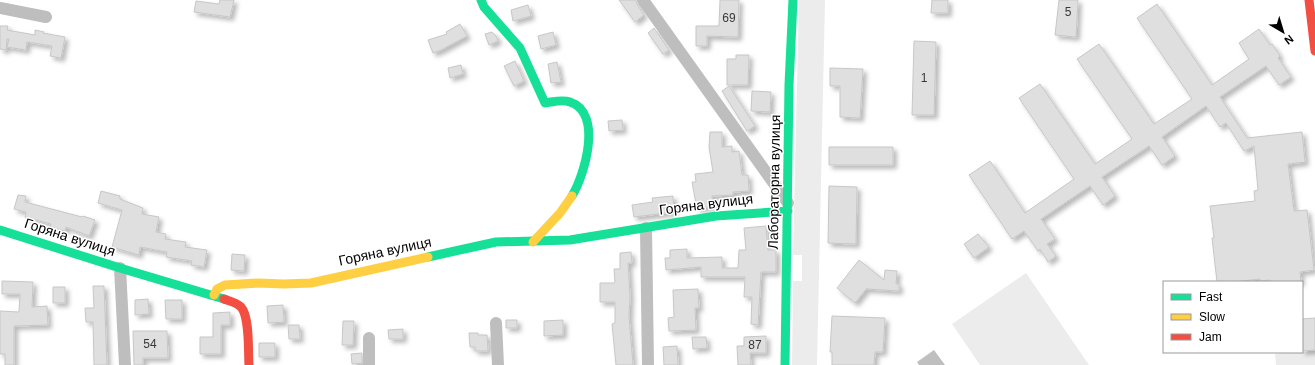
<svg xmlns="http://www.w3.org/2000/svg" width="1315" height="365" viewBox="0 0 1315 365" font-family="Helvetica,sans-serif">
<defs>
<filter id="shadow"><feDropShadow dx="3.5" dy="3.5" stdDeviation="2" flood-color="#0004"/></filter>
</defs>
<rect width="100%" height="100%" fill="#fff"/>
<path fill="#ececec" d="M799,0H825L817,365H792L793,281H802V255H793Z
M1026,273L1089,365H980L952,324Z
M1315,350V365H1276L1275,354Z"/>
<path fill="#bfbfbf" d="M934,350L945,365H919L917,362Z"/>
<path fill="#dfdfdf" stroke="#c7c7c7" filter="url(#shadow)" d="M220,0H234L230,17L194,12L196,1L219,4Z
M619,0H636L637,4L644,15L635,22Z
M720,0H739L738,37L707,36V46H696V26H719Z
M932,0H948V13H931Z
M1059,0H1078L1076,37L1055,35Z
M1157,4L1212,85L1249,59L1239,43L1259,29L1270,45L1272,44L1280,56L1278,58L1291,77L1279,85L1266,66L1220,97L1247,138L1302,132L1305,162L1288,164L1294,211L1307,210L1314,270L1300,272L1301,282H1270V280L1260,281V279L1233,282H1217L1212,238H1214L1210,206L1255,201L1254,191L1258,190L1254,146L1244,151L1226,123L1220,127L1206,106L1162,137L1175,156L1162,165L1149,146L1102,177L1115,196L1103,205L1090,186L1041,219L1055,239L1047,244L1056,256L1048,262L1040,249L1038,251L1024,231L1012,239L969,175L990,161L1025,213L1074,179L1019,98L1040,84L1095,164L1132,139L1077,59L1099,44L1154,124L1192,99L1137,18Z
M528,5L531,16L513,21L511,10Z
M460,24L467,36L441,50L433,53L428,40L447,34L446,32Z
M0,26H8L7,30L35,35V30L44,32L43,33L65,37L61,58L50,56L52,46L27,42L26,50L7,47L9,39H7L6,50L0,49Z
M654,28L669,50L663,54L648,33Z
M492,32L496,36L498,41L489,45L485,34Z
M553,32L556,45L541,49L538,36Z
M914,41L936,42L934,115H912Z
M736,55H749L748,85H727V59H736Z
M515,61L524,81L514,86L504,66Z
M557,62L561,82L551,83L548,64Z
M461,65L463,74L450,78L448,68Z
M830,68L863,69L860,118L840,117V86H830Z
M729,86L755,126L747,131L722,91Z
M752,91L771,92L770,112L751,111Z
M622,120L623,130L609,131L608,121Z
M710,132H722V147L732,146V152L739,151L742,175H748L749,191L733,192V195L712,196L713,206L697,209L692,182H696L695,174L713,172L709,147Z
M829,147H893V165H829Z
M829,186L857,187L856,244L828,243Z
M101,191L120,196V199L143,208L142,214L159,217L156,232L166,234L165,239L186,242L185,247L207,250L204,267L191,265L192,261L166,257L167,252L140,247L139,255L112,247L122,210L98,203Z
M18,195L26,196L25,202L82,217L83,216L95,220L89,236L66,227L65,231L50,227L51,224L25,217L26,212L14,209Z
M673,196L674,212L634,217L632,205L653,202L652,198Z
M766,226L768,250H776V272H761L758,325L751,324L752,297H744L745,277H701V267L666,270L665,258H670V250L687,249V258L722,257V268H738L739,250H746L744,228Z
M978,234L989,247L974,258L964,244Z
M631,252L632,263H628L630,296L629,317L633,365H616L612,324L615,323V302H600V283H614L615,282L614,269H620V253Z
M232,254L245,255L244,271L231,270Z
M859,260L884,280L885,270L897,271L896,284H899V291L867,289V288L855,303L837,288Z
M2,281L33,282L32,307L47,306L48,325L14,326V365H5V354H0V311L19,312L20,294H2Z
M93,286H104L107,365H94L93,322H86L85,308H94Z
M53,287H65V303H53Z
M698,289L699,308H695L696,330L669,331L668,318L674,317L673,290Z
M148,299L149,314L135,315V300Z
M165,300H182V319H166Z
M283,305L284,322L268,323L267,306Z
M230,312V325H221V354H200V337H213V313Z
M832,316L885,318L883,352H875L874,365H832V352H830Z
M1315,318V350L1302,351V319Z
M506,320H517V328H506Z
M563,320V335L544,336V321Z
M343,321H354L353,345H342Z
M288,325H299L300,339H289Z
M403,329V339H389L388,330Z
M133,331H167L168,358H143V365H134Z
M469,333H478V335H487L488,351H475V347H470Z
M766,336V353H750L751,365H738L737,346H744V337Z
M692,337H706L707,348L693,349Z
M259,343H275V357H259Z
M677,346L678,365H664L663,347Z
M362,353V363L352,364L351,354Z"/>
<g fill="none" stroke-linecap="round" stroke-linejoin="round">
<path stroke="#bebebe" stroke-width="12" d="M643,0L788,203
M0,8L46,17
M646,228L648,365
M120,268L125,365
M496,323L498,365
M369,338V365"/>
<path stroke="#16e098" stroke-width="9" d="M481,0L484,7L520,48L545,103C553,102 562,99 570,102C603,113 585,174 572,196
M0,230L120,268L224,299
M428,257L496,242L570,240L716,216L788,211
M785,365L789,85L793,0"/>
<path stroke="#ffcf43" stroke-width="9" d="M533,242L560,213L572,196
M214,295L217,289L225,285L258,283L284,284L311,283L428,257"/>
<path stroke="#f24e42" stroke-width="9" d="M1309,0L1315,51
M224,299C229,301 236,302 241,307C250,317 248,351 249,365"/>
</g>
<g text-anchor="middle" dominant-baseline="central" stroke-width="3" stroke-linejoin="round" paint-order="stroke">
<g font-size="12" fill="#383838">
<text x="1068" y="12">5</text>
<text x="729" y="18">69</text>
<text x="924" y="78">1</text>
<text x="150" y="344">54</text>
<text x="755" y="345">87</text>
</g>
<g font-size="14" fill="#000" stroke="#fff">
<text transform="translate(774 182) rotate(-89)">Лабораторна вулиця</text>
<text transform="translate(706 204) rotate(-7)">Горяна вулиця</text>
<text transform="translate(70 237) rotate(18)">Горяна вулиця</text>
<text transform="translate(385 251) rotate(-12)">Горяна вулиця</text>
</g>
</g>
<rect x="1163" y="281" width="140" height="72" fill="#ffffff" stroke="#999999"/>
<rect x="1171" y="294" width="20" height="6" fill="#16e098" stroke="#999999"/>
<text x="1199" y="301" font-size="12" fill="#000000">Fast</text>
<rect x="1171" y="314" width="20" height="6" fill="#ffcf43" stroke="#999999"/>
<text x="1199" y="321" font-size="12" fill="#000000">Slow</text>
<rect x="1171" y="334" width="20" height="6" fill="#f24e42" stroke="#999999"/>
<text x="1199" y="341" font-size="12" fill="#000000">Jam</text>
<g transform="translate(1283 32) rotate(142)" stroke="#ffffff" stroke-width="3" paint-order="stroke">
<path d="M0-3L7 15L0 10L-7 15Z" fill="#000000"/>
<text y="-6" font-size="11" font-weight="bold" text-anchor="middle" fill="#000000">N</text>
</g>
</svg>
